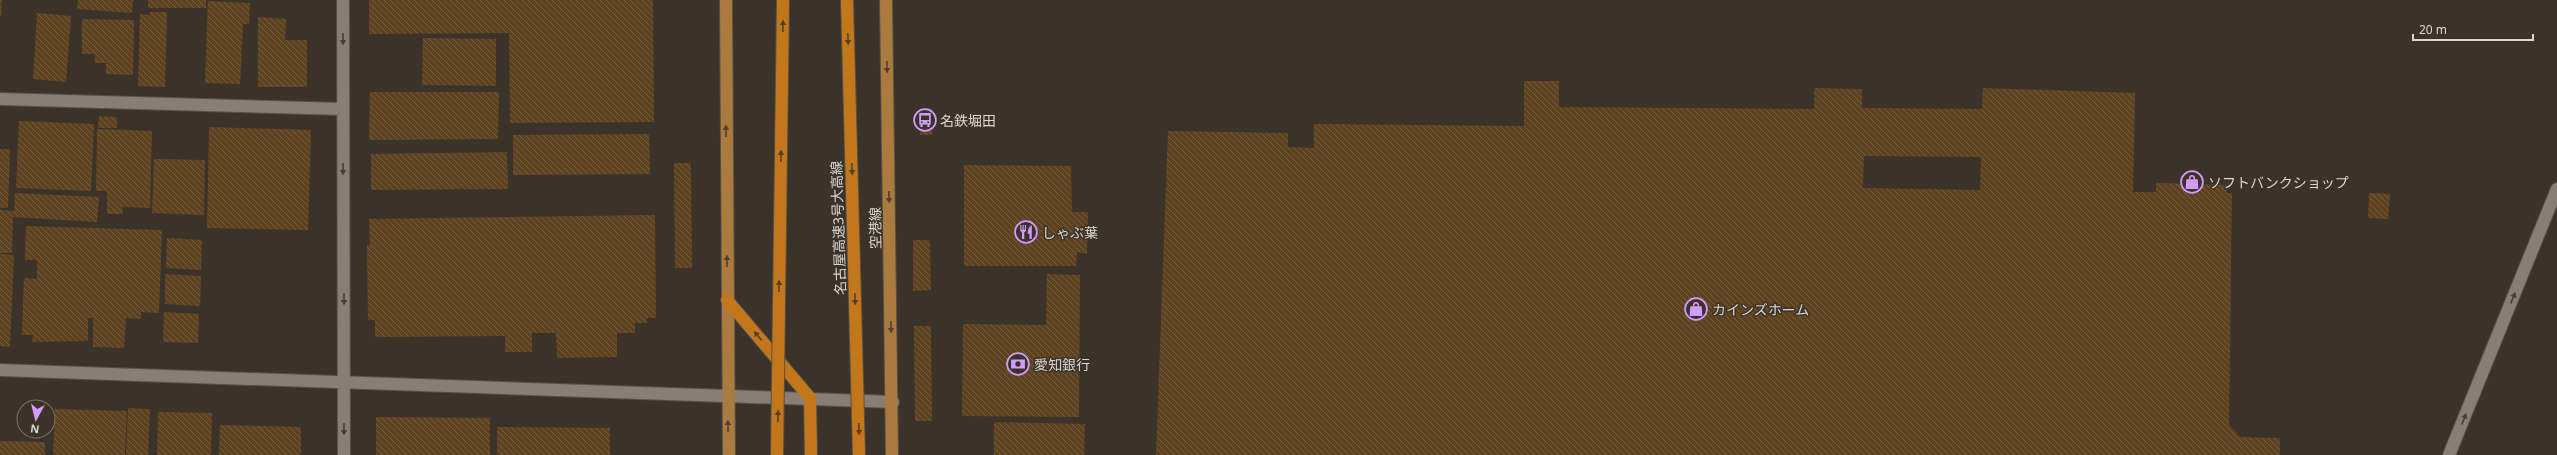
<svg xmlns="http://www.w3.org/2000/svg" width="2557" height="455" viewBox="0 0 2557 455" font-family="'Noto Sans','Noto Sans JP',sans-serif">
<defs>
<pattern id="building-back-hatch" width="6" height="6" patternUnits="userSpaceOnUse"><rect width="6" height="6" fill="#5e421f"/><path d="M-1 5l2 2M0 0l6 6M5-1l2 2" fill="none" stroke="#745d3e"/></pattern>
</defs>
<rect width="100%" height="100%" fill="#3b332a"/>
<path fill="url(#building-back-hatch)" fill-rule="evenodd" d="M0,0H2L1,16H0Z
M78,0H133L132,13L77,9Z
M148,0H206V8H148Z
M369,0H653L654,122L510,123L509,33L369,34Z
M208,1L250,3L249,24H243L240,84L205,83Z
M150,12H167L165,87L138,86L140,14L150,15Z
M37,13L71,16L66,82L33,79Z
M258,17L286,19L285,40H307V87H258Z
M82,19L134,20L133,75L106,74V63H95V54H82Z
M423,38L496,39V86L422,85Z
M1524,81H1559V107L1814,109V88L1862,89V108L1982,109L1983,88L2135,93L2133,192H2156V183L2227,185V193H2232L2229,425L2240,437L2280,438V455H1156L1168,131L1288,133V147L1314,148V124L1524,126ZM1864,156L1981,157L1980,190L1863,188Z
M370,92H499L498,139L369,140Z
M920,109H932V135H920Z
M99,116L117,117V128H98Z
M19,121L94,124L91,191L16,188Z
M209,127L311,130L308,230L207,228Z
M97,129L152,131L150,208L122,207L123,214H107V191H96Z
M649,134L650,174L513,175V135Z
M0,149H10L8,208H0Z
M507,152L508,189L371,190V154Z
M154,159L205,160L204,215L152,213Z
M674,163H691L692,268H675Z
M964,165L1071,166L1072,212H1088L1087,254L1077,252L1076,266H964Z
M15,193L99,197L97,222L13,217L12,253H0V210L14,211Z
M2369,193L2390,194L2388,219L2368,218Z
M655,215L656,318H647V323H635V333H617V357L557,358L556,333H532V352H505V336L375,337V320H368L367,245H370L369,219Z
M26,226L162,230L159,313L141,312V319L126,318L124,348L93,347V318H88V341L32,342L33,335H22L24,278L37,279V260H25Z
M167,238L202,240L201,270L166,268Z
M913,240H930L931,290L913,291Z
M0,254L14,255L10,347L0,346Z
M165,274L201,276L200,306L165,304Z
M1047,274L1080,275L1079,417L962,416L963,324L1046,325Z
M164,312L199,314L198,343L163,342Z
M914,326H931L932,421H915Z
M128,408L150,409L148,455H126Z
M55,409L127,411L125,455H53Z
M158,412L212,413L211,455H157Z
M376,417L490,418V455H376Z
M994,422L1085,424L1084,455H994Z
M220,425L301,427V455H219Z
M497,427L610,428V455H497Z
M0,441L45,442V455H0Z"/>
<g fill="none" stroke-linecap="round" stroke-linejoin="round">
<g stroke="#565047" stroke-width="14">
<path id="street" d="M343,0L344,455
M0,99L343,109
M0,370L893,402
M2449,455L2557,189"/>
</g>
<g stroke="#565047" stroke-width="14">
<path id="primary" d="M726,0L729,455
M886,0L892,455"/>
</g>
<g stroke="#565047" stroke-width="14">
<path id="highway" d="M727,300L810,398L811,455"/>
</g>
<use href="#street" stroke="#887e74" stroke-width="12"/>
<use href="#primary" stroke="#ab7a3f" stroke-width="12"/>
<use href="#highway" stroke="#c3771b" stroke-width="12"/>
<g stroke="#565047" stroke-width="14" stroke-linecap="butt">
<path id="highway-bridge" d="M847,0L859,455
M777,455L783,0"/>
</g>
<use href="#highway-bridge" stroke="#c3771b" stroke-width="12"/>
</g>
<defs><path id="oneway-solid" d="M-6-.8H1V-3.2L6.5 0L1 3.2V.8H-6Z"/></defs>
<g fill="#564127">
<use href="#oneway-solid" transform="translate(783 26) rotate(-89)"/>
<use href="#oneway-solid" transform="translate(848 39) rotate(88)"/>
<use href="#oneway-solid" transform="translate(781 156) rotate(-89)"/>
<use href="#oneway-solid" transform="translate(852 169) rotate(88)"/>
<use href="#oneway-solid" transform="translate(779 286) rotate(-89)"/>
<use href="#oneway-solid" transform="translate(855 299) rotate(88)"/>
<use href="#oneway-solid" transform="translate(758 336) rotate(-130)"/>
<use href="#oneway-solid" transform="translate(778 416) rotate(-89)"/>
<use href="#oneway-solid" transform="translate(859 429) rotate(88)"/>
</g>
<g fill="#473e35">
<use href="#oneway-solid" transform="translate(343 39) rotate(90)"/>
<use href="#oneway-solid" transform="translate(343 169) rotate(90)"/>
<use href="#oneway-solid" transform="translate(2513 298) rotate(-68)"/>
<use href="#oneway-solid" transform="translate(344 299) rotate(90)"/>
<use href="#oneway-solid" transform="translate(2464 419) rotate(-68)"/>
<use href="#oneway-solid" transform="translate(344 429) rotate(90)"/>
</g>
<g fill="#51412e">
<use href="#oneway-solid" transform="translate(887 67) rotate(89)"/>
<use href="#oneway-solid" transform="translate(726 131) rotate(-90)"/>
<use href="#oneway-solid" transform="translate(889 197) rotate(89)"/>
<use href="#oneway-solid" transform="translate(727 261) rotate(-90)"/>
<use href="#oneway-solid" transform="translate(891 327) rotate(89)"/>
<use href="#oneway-solid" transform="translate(728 426) rotate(-91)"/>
</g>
<defs>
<g id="bus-ring" transform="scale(1.15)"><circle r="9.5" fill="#3b332a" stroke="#d29cfd" stroke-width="1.5"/><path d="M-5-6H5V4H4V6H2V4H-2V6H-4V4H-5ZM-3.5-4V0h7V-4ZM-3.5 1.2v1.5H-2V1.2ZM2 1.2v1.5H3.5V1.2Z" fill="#d29cfd"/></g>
<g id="shop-ring" transform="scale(1.15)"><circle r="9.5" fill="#3b332a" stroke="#d29cfd" stroke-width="1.5"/><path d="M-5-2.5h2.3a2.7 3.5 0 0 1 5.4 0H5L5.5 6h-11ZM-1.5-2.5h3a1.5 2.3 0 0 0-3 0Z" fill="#d29cfd"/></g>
<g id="restaurant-ring" transform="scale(1.15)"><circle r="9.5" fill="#3b332a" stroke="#d29cfd" stroke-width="1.5"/><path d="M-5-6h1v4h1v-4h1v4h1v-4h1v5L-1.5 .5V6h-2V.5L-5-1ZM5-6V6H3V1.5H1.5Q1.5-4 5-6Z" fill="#d29cfd"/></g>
<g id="bank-ring" transform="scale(1.15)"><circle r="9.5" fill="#3b332a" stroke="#d29cfd" stroke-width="1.5"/><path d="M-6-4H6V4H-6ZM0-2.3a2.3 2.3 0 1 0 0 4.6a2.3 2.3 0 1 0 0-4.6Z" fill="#d29cfd"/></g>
</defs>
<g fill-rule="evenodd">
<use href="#bus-ring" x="925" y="120"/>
<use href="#shop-ring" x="2192" y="182"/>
<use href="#restaurant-ring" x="1026" y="232"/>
<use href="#shop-ring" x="1696" y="309"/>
<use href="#bank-ring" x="1018" y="364"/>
</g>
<g text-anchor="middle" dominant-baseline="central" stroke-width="3" stroke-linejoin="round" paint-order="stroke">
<g font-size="14" fill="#dcd7d1" stroke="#3b332a" text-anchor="start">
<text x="940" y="120">名鉄堀田</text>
<text x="2208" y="182">ソフトバンクショップ</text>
<text x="1042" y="232">しゃぶ葉</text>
<text x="1712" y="309">カインズホーム</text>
<text x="1034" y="364">愛知銀行</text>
</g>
<g font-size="14" fill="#dcd7d1" stroke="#3b332a">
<text transform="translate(838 228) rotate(-92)">名古屋高速3号大高線</text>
<text transform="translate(875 228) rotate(-91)">空港線</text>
</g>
</g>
<g transform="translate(36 419) rotate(187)"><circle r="19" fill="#3b332a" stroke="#7b756d"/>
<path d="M0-3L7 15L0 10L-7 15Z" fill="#d29cfd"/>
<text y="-6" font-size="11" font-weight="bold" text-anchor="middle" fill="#dcd7d1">N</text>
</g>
<path d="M2413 34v6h120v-6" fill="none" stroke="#dcd7d1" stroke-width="2"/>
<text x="2419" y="34" font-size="12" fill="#dcd7d1" stroke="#3b332a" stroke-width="3" paint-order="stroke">20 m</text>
</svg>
